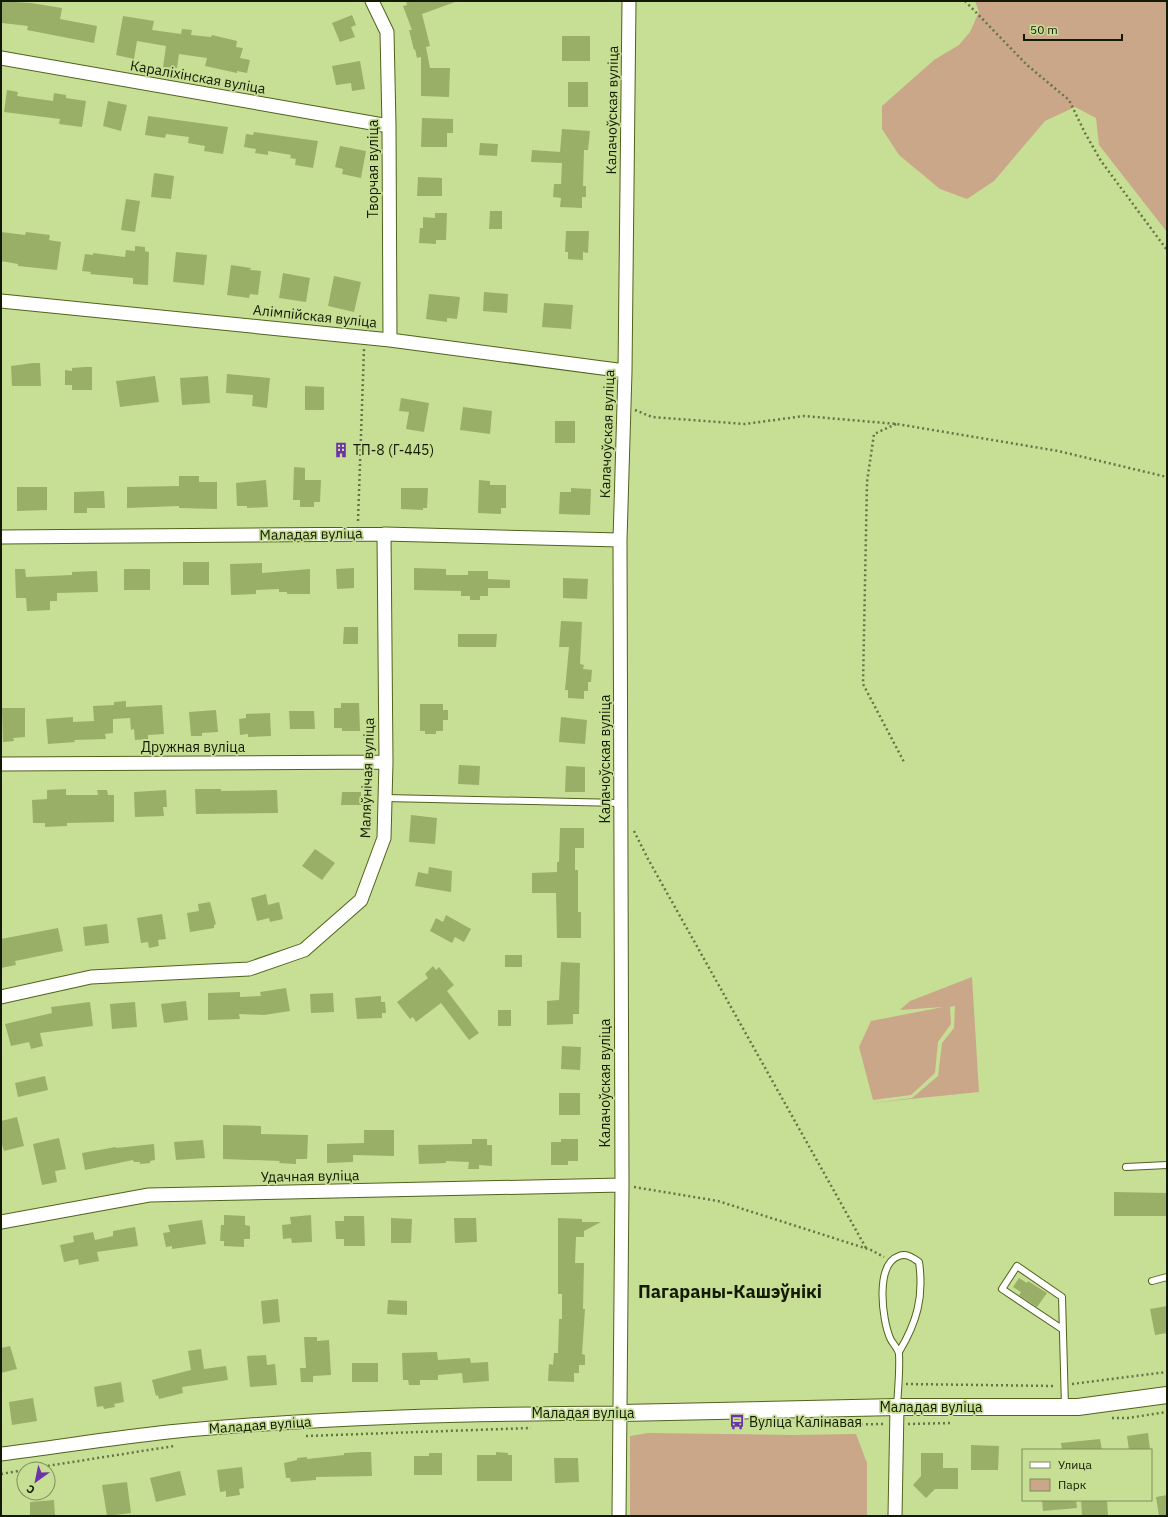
<svg xmlns="http://www.w3.org/2000/svg" width="1168" height="1517" viewBox="0 0 1168 1517" font-family="'IBM Plex Sans',sans-serif">
<rect width="100%" height="100%" fill="#c7de95"/>
<path fill="#caa789" d="M975,1H1167V232L1099,145L1096,118L1075,107L1045,121L994,181L967,199L940,189L899,155L882,129V106L934,60L959,45L970,32L979,12Z
M972,977L979,1092L871,1103L912,1098L938,1076L942,1043L954,1028L955,1006L950,1007L951,1024L938,1042L935,1073L911,1095L873,1100L859,1047L871,1021L943,1007L900,1010L910,1001Z
M648,1433L794,1435L856,1434L867,1463V1516H630V1436Z"/>
<path fill="#99af68" d="M1,1L31,3L62,8L60,19L97,26L94,43L27,30L28,26L2,23Z
M406,1H455V2L422,14L430,46L426,47L430,68H450L449,97L421,96V57L417,58L415,49L414,50L409,30H412L403,6L407,5Z
M352,15L356,25L351,27L355,37L340,42L332,23Z
M123,16L154,21L152,30L181,34L182,29L192,30L191,35L211,37L212,35L237,41L236,47L243,48L240,58L250,60L247,73L237,71V73L205,66L207,58L179,54L177,68L163,67L166,46L137,41L134,59L116,55Z
M562,36H590V61H562Z
M360,61L365,89L352,91L351,83L336,85L332,66Z
M568,82H588V107H568Z
M7,90L18,92L17,96L53,101L54,93L66,95V98L86,101L82,127L59,124L60,119L4,112Z
M108,101L127,105L121,131L103,126Z
M148,116L228,127L223,154L204,151L205,146L188,143L189,137L166,134L165,138L145,135Z
M422,118L453,119V133H447V147H421Z
M562,129L590,131L588,150H584L583,186H586V197H582V208L560,207L561,198L553,197L554,184H561L562,163L531,162L532,150L560,152Z
M254,132L318,141L313,168L295,165L296,159L290,158L291,155L268,151V155L255,153L256,149L244,147L246,134L253,135Z
M480,143L498,144L497,156L479,155Z
M340,146L366,151L361,178L342,174L343,169L335,167Z
M154,173L174,176L171,199L151,197Z
M418,177L442,178V196H417Z
M126,199L140,201L135,232L121,230Z
M490,211H502V229H489Z
M435,213H447L446,240H436V244L419,243L420,228H423V217L435,218Z
M566,231H589L588,253L583,252V260L568,259V252H565Z
M1,232L25,235L26,232L50,235L49,240L61,242L57,270L18,266V264L1,261Z
M135,246L145,247V251L149,252L148,285L133,284V278L90,274L91,272L82,271L85,254L93,255V253L125,257L126,250L135,251Z
M176,252L207,255L204,285L173,282Z
M231,265L251,268L250,270L261,271L258,295L250,294L249,298L227,295Z
M283,273L310,278L306,302L279,298Z
M334,276L361,282L354,312L328,306Z
M484,292L508,294L507,313L483,311Z
M429,294L460,297L457,319L447,318V322L426,319Z
M544,303L573,305L571,329L542,327Z
M33,363H40L41,386H12L11,366Z
M85,367H92V390H72V385H65V370L72,371V368Z
M227,374L270,378L267,408L252,406L253,395L226,393Z
M155,376L159,402L120,407L116,381Z
M208,376L210,403L182,405L180,378Z
M305,386L324,387V410H305Z
M401,398L429,403L424,432L406,429L409,412L399,411Z
M463,407L492,411L490,434L460,430Z
M555,421H575V443H555Z
M294,467L305,468V480H321L320,502H314V507H300V500H293Z
M179,476H199V482H217V509L179,508V506L127,508V487L179,486Z
M266,480L268,507L247,508V506H237L236,483Z
M479,480L490,481V485H506V508H501V514L478,513Z
M17,487H47V510L17,511Z
M401,488H428L427,508H423V510L401,509Z
M571,488L591,489L590,515L559,514L560,492H571Z
M104,491L105,508H87V513H74V492Z
M183,562H209V585H183Z
M262,563V573L310,569V594H287V592H279V589L256,590V594L231,595L230,564Z
M354,568V588L337,589L336,569Z
M414,568L446,569V575H468V571H488V579L510,580V588H488V596H480V600H470V596H461V591L414,590Z
M15,569H25L26,577L72,575V572L97,571L98,592L57,593V601H50V610L27,611L26,598H16Z
M124,569H150V590H124Z
M563,578L588,579L587,599L563,598Z
M561,621L582,622L580,664L584,665L583,669L592,670L591,682H588V691H584V699L568,698V690H565L569,647H559Z
M344,627H358V644H343Z
M458,634H497L496,647H458Z
M126,701V707L162,705L164,734L148,735V739L135,740L134,729L131,730L130,718L113,719V733L105,734L106,739L74,740L75,742L48,744L46,719L73,717V722L94,721L93,706L114,705V702Z
M341,703H359L360,731H342V728H334V708H341Z
M420,704H443V710H448V720H443V731H436V734H425V731H420Z
M2,708H25V737L13,738L14,741L3,742Z
M216,710L218,732L202,733V736H191L189,712Z
M289,711H314L315,729H290Z
M270,713L271,736L248,737V734L240,735L239,719L246,718V714Z
M561,717L587,720L585,744L559,742Z
M459,765L480,766L479,785L458,784Z
M566,766L585,767V792H565Z
M66,789V795H98L97,790H107L108,795H114V822L67,823V826L45,827V823H33L32,800L47,799V790Z
M195,789H221V791L277,790L278,813L196,814Z
M166,790L167,807H163L164,816L135,817L134,792Z
M342,792H361V805H341Z
M411,815L437,818L435,844L409,842Z
M560,828H584V848H575V870H578V912H581V938H557L556,893H532V873L557,872V862H559Z
M315,849L335,863L322,880L302,866Z
M429,867L452,871L451,892L415,886L418,872L428,874Z
M266,894L268,905L279,902L283,919L270,922L269,918L257,921L251,898Z
M210,902L216,924L214,925V928L190,932L187,913L199,911L198,904Z
M162,914L166,939L158,940L159,946L149,948L148,942L141,943L137,918Z
M446,915L471,929L464,942L455,937L452,943L430,931L436,918L443,922Z
M107,924L109,943L85,946L83,927Z
M58,928L63,951L15,961L16,965L1,968V939Z
M505,955H522V967H505Z
M561,962L580,963L579,1014H573V1024L547,1025V1001L559,1000Z
M433,966L436,970L439,967L454,985L447,991L479,1033L469,1040L441,1003L416,1022L413,1017L410,1019L397,1002L428,978L425,974Z
M286,988L290,1011L264,1015L239,1014L240,1019L208,1020V993L240,992V997L261,996L260,992Z
M333,993L334,1012L311,1013L310,994Z
M381,996V1002H385L386,1013H382V1018L357,1019L355,998Z
M186,1001L188,1020L164,1023L161,1004Z
M90,1002L93,1026L40,1033L43,1046L31,1049L29,1042L11,1046L5,1024L52,1013L51,1007Z
M135,1002L137,1027L112,1029L110,1004Z
M498,1010H511V1026H498Z
M562,1046L581,1047L580,1070L561,1069Z
M45,1076L48,1090L18,1097L15,1083Z
M559,1093H580V1115H559Z
M17,1117L24,1146L4,1151L1,1141V1121Z
M223,1125L261,1126V1134L308,1135L307,1159H296V1164L279,1163L280,1161L223,1159Z
M364,1130H394V1156L353,1155V1162L327,1163V1144L364,1143Z
M59,1138L66,1169L55,1171L57,1182L42,1185L33,1144Z
M472,1139H487V1145H492V1166L479,1165V1169H468L469,1162L446,1161V1163L419,1164L418,1145L472,1144Z
M561,1139H578V1161H568V1165H551V1142H561Z
M203,1140L205,1158L176,1160L174,1142Z
M154,1144L155,1160L150,1161V1163L140,1164V1162H134L133,1160L85,1170L82,1153L116,1147V1148Z
M1114,1192L1167,1193V1216H1114Z
M224,1215L245,1216V1225L250,1226V1239H244V1247L224,1246V1241H220L221,1225H224Z
M311,1215L312,1242L292,1243L291,1238L283,1239L282,1225L291,1224L290,1217Z
M344,1216H364L365,1246H344V1239H336L335,1221H344Z
M391,1218L412,1219L411,1243H391Z
M454,1218H476L477,1242L455,1243Z
M558,1218L582,1219V1222H601L584,1231V1237H576L575,1263H584L583,1309H585L582,1354L585,1355V1365H579V1373H574V1382L548,1381L549,1364L553,1365L554,1353H558L559,1319H562V1294H558Z
M202,1220L206,1244L172,1249V1246L166,1247L163,1233L170,1232L168,1225Z
M135,1227L138,1246L97,1252L99,1261L79,1265L78,1259L64,1262L60,1245L74,1242L73,1236L93,1232L95,1240L113,1236V1231Z
M1019,1278L1027,1283L1028,1281L1047,1293L1037,1307L1019,1295L1021,1292L1013,1287Z
M278,1299L280,1322L263,1324L261,1301Z
M388,1300L407,1301V1315L387,1314Z
M1167,1306V1333L1155,1335L1150,1309Z
M304,1337H317V1341L329,1340L331,1375L313,1376V1382H301L300,1368H306Z
M10,1346L17,1369L1,1373V1348Z
M201,1349L204,1369L226,1366L228,1380L182,1387L183,1393L159,1399L158,1395L156,1396L152,1380L191,1370L188,1351Z
M437,1352L438,1360L470,1358L471,1363L488,1362L489,1381L463,1383L462,1373L438,1375V1380H420V1385H409L408,1380H403L402,1353Z
M266,1355L267,1365L275,1364L277,1385L250,1387L247,1356Z
M352,1363H378V1382H352Z
M121,1382L124,1402L114,1404L115,1407L104,1409L103,1406L97,1407L94,1387Z
M33,1398L37,1421L12,1425L9,1402Z
M1148,1433L1150,1450H1129L1127,1436Z
M1100,1439L1102,1450H1062L1061,1443Z
M971,1445L999,1446L998,1470H971Z
M363,1452H371L372,1476L316,1477V1480L291,1482L290,1478H286L284,1463L297,1460V1458L307,1457V1459L344,1455V1453Z
M496,1452L508,1453V1455H512V1481H477V1455H496Z
M429,1453H442V1475H414V1456H429Z
M921,1453H943V1468H958V1489H935L926,1498L913,1485L921,1476Z
M554,1458H578L579,1482L555,1483Z
M242,1467L244,1488L239,1489L240,1495L226,1497V1491L220,1492L217,1470Z
M180,1471L186,1495L156,1502L150,1478Z
M127,1482L131,1513L107,1516L102,1485Z
M1167,1495V1516H1159L1156,1497Z
M54,1500L55,1516H30V1502Z
M1042,1500H1076L1077,1508L1043,1511Z
M1081,1500H1107L1108,1516H1082Z"/>
<g fill="none" stroke-linecap="round" stroke-linejoin="round">
<g stroke="#50631b" stroke-width="8">
<path id="service" d="M385,798L621,803
M1126,1167L1167,1165
M1152,1281L1167,1277
M1062,1329L1002,1289L1017,1266L1062,1297L1065,1407
M897,1406C898,1389 900,1371 899,1354C898,1348 892,1343 890,1338C882,1319 875,1264 899,1256C907,1253 913,1258 919,1262C924,1297 917,1322 899,1352"/>
</g>
<g stroke="#50631b" stroke-width="15">
<path id="minor" d="M372,1L387,32L389,126L390,340
M1,58L389,126
M1,301L390,340L625,371
M1,537L384,534L620,540
M1,764L386,762
M1,997L91,977L249,969L304,950L361,900L384,838L386,762L384,534
M1,1222L149,1195L622,1185
M1,1454C57,1447 112,1438 168,1432C319,1417 470,1414 621,1413
M619,1516L622,1185L620,540L625,371L629,1
M895,1516L897,1407"/>
</g>
<g stroke="#50631b" stroke-width="18">
<path id="tertiary" d="M621,1413L897,1407H1078L1167,1395"/>
</g>
<path stroke="#657445" stroke-width="2.5" stroke-dasharray="2 3" stroke-linecap="butt" d="M965,1L1027,65L1069,100L1085,133L1101,161L1167,250
M635,410L652,417L745,424L804,416L897,424L1058,451L1167,477
M896,424L874,434L867,482L863,684L904,762
M358,521L364,349
M634,831L648,859L866,1248
M634,1187L718,1201L871,1250L884,1257
M906,1384L1055,1386
M1072,1384L1167,1372
M1112,1418H1128L1167,1412
M908,1424L951,1423
M806,1425L885,1424
M306,1436L531,1428
M28,1469L174,1446
M1,1474L24,1470"/>
<use href="#service" stroke="#fff" stroke-width="6"/>
<use href="#minor" stroke="#fff" stroke-width="13"/>
<use href="#tertiary" stroke="#fff" stroke-width="16"/>
</g>
<defs>
<g id="building-bare" transform="scale(1.2)"><path d="M-4-6H4V6H1V3H-1V6H-4ZM-2.5-4.3h1.7v1.8h-1.7ZM.8-4.3h1.7v1.8H.8ZM-2.5-1h1.7V.8h-1.7ZM.8-1h1.7V.8H.8Z" fill="#6e32a8" stroke="#c7de95" stroke-width="2.5" paint-order="stroke"/></g>
<g id="bus-bare" transform="scale(1.2)"><path d="M-5-6H5V4H4V6H2V4H-2V6H-4V4H-5ZM-3.5-4V0h7V-4ZM-3.5 1.2v1.5H-2V1.2ZM2 1.2v1.5H3.5V1.2Z" fill="#6e32a8" stroke="#c7de95" stroke-width="2.5" paint-order="stroke"/></g>
</defs>
<g fill-rule="evenodd">
<use href="#building-bare" x="341" y="450"/>
<use href="#bus-bare" x="737" y="1422"/>
</g>
<g text-anchor="middle" dominant-baseline="central" stroke-width="3.5" stroke-linejoin="round" paint-order="stroke">
<g font-size="14" fill="#121a00" stroke="#c7de95">
<text transform="translate(198 77) rotate(10)">Караліхінская вуліца</text>
<text transform="translate(612 110) rotate(-89)">Калачоўская вуліца</text>
<text transform="translate(373 169) rotate(-90)">Творчая вуліца</text>
<text transform="translate(315 316) rotate(6)">Алімпійская вуліца</text>
<text transform="translate(607 434) rotate(-88)">Калачоўская вуліца</text>
<text transform="translate(311 534) rotate(-1)">Маладая вуліца</text>
<text x="193" y="747">Дружная вуліца</text>
<text transform="translate(605 759) rotate(-90)">Калачоўская вуліца</text>
<text transform="translate(367 778) rotate(-88)">Маляўнічая вуліца</text>
<text transform="translate(605 1083) rotate(-90)">Калачоўская вуліца</text>
<text transform="translate(310 1176) rotate(-1)">Удачная вуліца</text>
<text x="931" y="1407">Маладая вуліца</text>
<text x="583" y="1413">Маладая вуліца</text>
<text transform="translate(260 1425) rotate(-4)">Маладая вуліца</text>
</g>
<g font-size="14" fill="#121a00" stroke="#c7de95" text-anchor="start">
<text x="353" y="450">ТП-8 (Г-445)</text>
<text x="749" y="1422">Вуліца Калінавая</text>
</g>
<g font-size="18" font-weight="bold" fill="#121a00" stroke="#c7de95">
<text x="730" y="1291">Пагараны-Кашэўнікі</text>
</g>
</g>
<rect width="1168" height="1517" fill="none" stroke="#121a00" stroke-width="4"/>
<rect x="1022" y="1449" width="130" height="52" fill="#c7de95" stroke="#7f9059"/>
<rect x="1030" y="1462" width="20" height="6" fill="#ffffff" stroke="#7f9059"/>
<text x="1058" y="1469" font-size="12" fill="#121a00">Улица</text>
<rect x="1030" y="1479" width="20" height="12" fill="#caa789" stroke="#7f9059"/>
<text x="1058" y="1489" font-size="12" fill="#121a00">Парк</text>
<g transform="translate(36 1481) rotate(213)"><circle r="19" fill="#c7de95" stroke="#7f9059"/>
<path d="M0-3L7 15L0 10L-7 15Z" fill="#6e32a8"/>
<text y="-6" font-size="11" font-weight="bold" text-anchor="middle" fill="#121a00">С</text>
</g>
<path d="M1024 34v6h98v-6" fill="none" stroke="#121a00" stroke-width="2"/>
<text x="1030" y="34" font-size="12" fill="#121a00" stroke="#c7de95" stroke-width="3" paint-order="stroke">50 m</text>
</svg>
